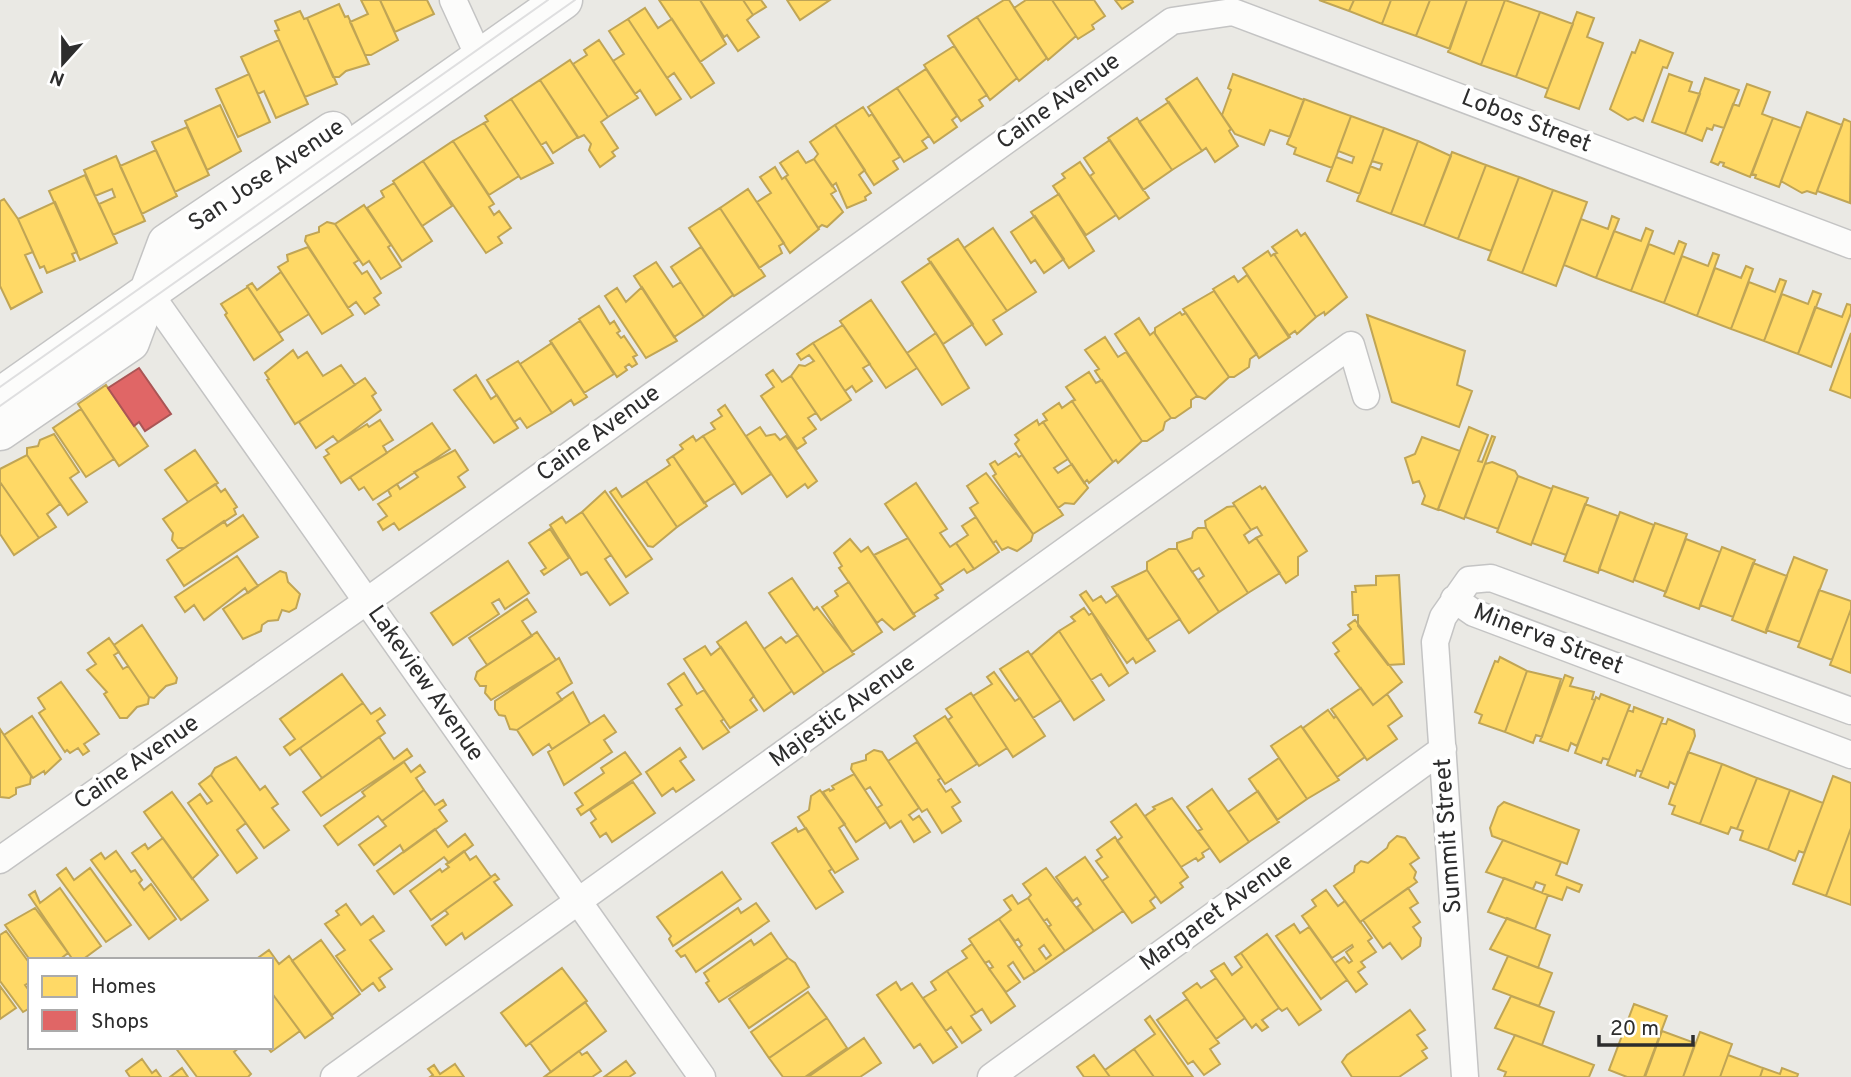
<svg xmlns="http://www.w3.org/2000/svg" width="1851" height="1077" viewBox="0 0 1851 1077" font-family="Overpass,sans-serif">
<rect width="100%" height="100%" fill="#eae9e4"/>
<path fill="#ffd966" stroke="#c0a555" stroke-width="2" fill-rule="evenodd" d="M361,0H380L398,40L371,55H365L350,22L368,14Z
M380,0H427L434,14L395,32Z
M659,0H700L726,44L700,62Z
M700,0H743L753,15L747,20L759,37L738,51L727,35L724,37Z
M743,0H761L766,7L753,15Z
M787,0H830L800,20Z
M1004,0H1009L1047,58L1019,81L977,17Z
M1026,0H1052L1076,36L1048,60L1014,8Z
M1052,0H1094L1105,16L1092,25L1094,29L1078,39Z
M1115,0H1132L1133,2L1122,9Z
M1319,0H1354L1349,11Z
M1354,0H1391L1382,24L1349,11Z
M1391,0H1430L1416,36L1382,24Z
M1430,0H1467L1450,49L1416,36Z
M1467,0H1505L1481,65L1448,52Z
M1505,0L1540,12L1516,77L1481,65Z
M339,4L345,17L348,16L369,64L346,71L339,77H333L307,18Z
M645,8L658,28L672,19L714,83L691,98L674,73L667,78L628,19Z
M300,11L304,19L307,18L337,84L305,97L275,31L279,30L275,21Z
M1540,12L1573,24L1548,89L1516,77Z
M1577,12L1594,18L1587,37L1603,43L1579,109L1545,97Z
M977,17L1017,78L990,100L948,36Z
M628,19L681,99L656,115L640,90L635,94L613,61L624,54L609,31Z
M279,40L308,104L276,118L264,91L258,94L241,57Z
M599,40L638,98L608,117L573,64L587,55L584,50Z
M1640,40L1673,53L1667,68L1663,67L1643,121L1635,117L1628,120L1610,109L1632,52L1635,53Z
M954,46L987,95L979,100L983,106L961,121L924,65Z
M570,60L608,117L601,122L618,148L612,152L615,156L600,167L589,150L591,144L584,135L578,138L540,80Z
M926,69L957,116L952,120L957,127L934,143L897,88Z
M249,74L270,122L238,137L216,89Z
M1233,74L1304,100L1290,137L1270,130L1264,145L1235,134L1222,115L1231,90L1228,88Z
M1669,74L1692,82L1689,91L1700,94L1685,134L1652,122Z
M1197,78L1231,129L1229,131L1238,146L1215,162L1206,148L1202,151L1166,99Z
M1705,78L1739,90L1724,128L1714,125L1712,130L1707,128L1702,141L1685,134Z
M540,80L578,137L553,153L546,142L541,145L511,99Z
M1747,84L1770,92L1762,114L1773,118L1750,177L1723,166L1724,163L1720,162L1718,165L1711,162L1733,104L1739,106Z
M897,88L929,136L922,141L927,148L904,162L868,107Z
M511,99L553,163L521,179L484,123L488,121L485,116Z
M1304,99L1351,116L1332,168L1294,154L1296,148L1287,144Z
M1169,102L1202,151L1172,170L1139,122Z
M220,105L241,151L207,170L185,121Z
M863,107L869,116L872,114L900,157L893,161L898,169L874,185L835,125Z
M1807,112L1842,125L1816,194L1807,191L1802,193L1781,181Z
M1351,116L1384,128L1360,194L1327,181L1336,157L1352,163L1354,157L1338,151Z
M1137,118L1172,170L1143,190L1108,138Z
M1773,118L1801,128L1779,187L1755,178L1756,175L1752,174Z
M1844,119L1851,122L1850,203L1817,191Z
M484,123L519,176L489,195L453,141Z
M835,125L865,170L859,175L871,193L865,197L866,200L847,208L836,183L832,186L814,159L818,154L810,142Z
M187,127L209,175L175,192L152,142Z
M1384,128L1418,141L1391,214L1357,201L1370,166L1380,170L1382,164L1372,161Z
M1110,140L1149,198L1119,219L1090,176L1094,173L1084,158Z
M453,141L494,204L489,207L494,215L499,211L511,228L498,237L502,243L486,253L423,161Z
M1418,141L1451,156L1424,226L1391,214Z
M156,150L177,196L142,214L120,166Z
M798,151L806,163L814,159L836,191L831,194L843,212L827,227L822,225L818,228L785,177L788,175L780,163Z
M1452,152L1486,165L1458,239L1424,226Z
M116,156L145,221L113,235L99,204L115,197L112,189L95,196L84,170Z
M423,161L452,206L422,226L393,181Z
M1080,162L1116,215L1086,235L1053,186L1065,178L1062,174Z
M1486,165L1519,177L1491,251L1458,239Z
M775,167L782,179L785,177L819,229L790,253L757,202L771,193L760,177Z
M85,175L117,243L80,260L49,191Z
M1519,177L1553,190L1522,273L1488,260Z
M394,183L432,241L402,261L367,208L384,197L381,191Z
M748,189L784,243L779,246L782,253L759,268L720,208Z
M1553,190L1587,202L1556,286L1522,273Z
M1059,194L1094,251L1069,268L1031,212Z
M4,199L18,219L33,252L25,255L42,292L11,309L0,286V201Z
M55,202L77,252L72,254L75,261L47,273L44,266L40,268L18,219Z
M364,205L391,245L388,247L401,267L381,279L369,261L363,265L335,224Z
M720,208L765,276L734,296L689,228Z
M1035,216L1064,259L1044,273L1035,260L1031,263L1011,232Z
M1612,216L1619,219L1596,278L1564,265L1581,219L1608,229Z
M327,222L335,224L359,260L354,263L362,274L367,271L381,293L374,298L379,305L365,314L356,302L348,308L305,241L306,236L319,232V227Z
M993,228L1036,292L1007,311L964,248Z
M1646,228L1653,231L1631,291L1596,278L1614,231L1641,241Z
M1297,230L1301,236L1305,233L1347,297L1325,315L1324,312L1316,317L1274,254L1277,253L1272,247Z
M958,239L1007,311L993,320L1002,334L986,345L928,259Z
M1679,241L1686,244L1664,303L1631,291L1649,244L1674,254Z
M308,247L353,315L322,334L278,267L288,261L287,255Z
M701,247L733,295L704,317L671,267Z
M1268,251L1271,256L1274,254L1316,317L1297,334L1295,331L1288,336L1243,268Z
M1713,253L1719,255L1697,316L1664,303L1682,256L1708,266Z
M656,262L673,287L681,282L704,317L674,337L634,276Z
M931,262L973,324L943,344L902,282Z
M1746,266L1753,269L1731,329L1697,316L1715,268L1741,278Z
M281,272L309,314L279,333L247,286L252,283L257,290Z
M1247,275L1290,337L1259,358L1213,289L1234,276L1238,282Z
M1780,279L1786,281L1764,341L1731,329L1749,282L1775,292Z
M248,287L283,340L254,360L225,315L227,313L221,304Z
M642,287L677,341L646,358L605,296L617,288L626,302Z
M1214,291L1257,354L1250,359L1249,367L1234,377H1229L1183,309Z
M1813,291L1821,294L1798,354L1764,341L1782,294L1808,304Z
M871,300L917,368L886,388L840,321Z
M1847,304L1851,305V313L1831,367L1798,354L1815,307L1842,317Z
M599,306L610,324L614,321L620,331L617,333L621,338L624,336L637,355L633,357L637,364L632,367L629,364L625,367L627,370L617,377L579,319Z
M1180,312L1182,315L1186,313L1229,377L1205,399L1197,396L1155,334V328Z
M1367,315L1465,351L1457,385L1472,391L1459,427L1392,402Z
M1139,318L1150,335L1154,332L1197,396L1191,400V407L1175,418H1171L1115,334Z
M580,321L614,374L584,393L550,341Z
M843,325L870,364L863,368L872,381L856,392L852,386L845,391L813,343Z
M936,333L969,388L942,405L907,353Z
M1851,333V398L1830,390Z
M1105,337L1118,357L1126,352L1171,418L1165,422L1163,430L1147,441H1142L1095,371L1099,369L1085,350Z
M552,343L587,397L574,405L571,400L552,413L520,364Z
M813,343L851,400L821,420L791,376L799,365L805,366L814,361L809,355L801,360L797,354Z
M293,350L298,358L307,352L323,376L341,365L355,385L295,424L267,380L269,379L265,373Z
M518,361L552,413L527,428L520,418L514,422L487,380Z
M773,370L782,382L791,376L816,413L808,418L816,429L803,438L806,443L797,449L761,396L774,387L766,375Z
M1089,372L1096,383L1102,380L1142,441L1118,463L1116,460L1113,462L1072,401L1075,400L1066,387Z
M476,375L491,399L497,395L518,428L494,443L454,390Z
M365,378L376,393L372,396L381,410L338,442L333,436L316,448L299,422Z
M106,385L148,446L119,466L78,404Z
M1072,401L1113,462L1089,483L1087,480L1084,483L1043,422L1047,420L1043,414L1059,403L1062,408Z
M725,405L771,474L742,494L703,436L715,429L711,423L722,416L718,410Z
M81,409L114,459L86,477L53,428Z
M380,420L393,440L383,446L387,453L341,483L324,457L329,454L326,450L367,424L369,427Z
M1037,420L1039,425L1043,422L1068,459L1054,468L1058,473L1072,464L1088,488L1074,504L1065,503L1058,508L1015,444L1019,440L1015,435Z
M432,423L450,449L373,500L364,487L359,490L350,477Z
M760,427L766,436L775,434L780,440L786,436L817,481L808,488L805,484L787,497L746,436Z
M1469,427L1488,435L1478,461L1482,462L1492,436L1495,437L1464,519L1438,509Z
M54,434L79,472L70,478L87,502L68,515L27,455V448L38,446L40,440Z
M693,436L696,441L703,436L735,483L704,503L673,456L683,449L680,445Z
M1422,437L1460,451L1438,510L1422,504L1425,496L1419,481L1413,483L1405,458L1415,454Z
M195,450L218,483L188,502L165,470Z
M455,450L468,470L458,477L465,487L399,530L394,523L383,530L378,522L387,516L378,504L391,496L388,490L397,484L400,489L418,477L414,472Z
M1016,453L1019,457L1022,455L1063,515L1033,534L993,476L996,474L990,464L995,461L998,465Z
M27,455L60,504L47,514L56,527L39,538L0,482V469Z
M673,456L707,506L677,527L646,481L670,465L667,460Z
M1492,462L1515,471L1518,476L1498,529L1465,517L1485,464Z
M986,473L1033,534L1031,541L1017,551L1008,547L1002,550L996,541L993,543L970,508L978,503L967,486Z
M1518,476L1552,489L1531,545L1497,532Z
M646,481L677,527L653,547L648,546L610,492L616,488L622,497Z
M0,482L39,538L14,555L0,534Z
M916,483L947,529L940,533L950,547L956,543L974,569L967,573L964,569L940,585L885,504Z
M215,484L221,492L225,489L237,507L234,509L236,514L184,548H178L172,540L173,533L163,519Z
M1260,486L1262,489L1265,487L1307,551L1298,557V575L1286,583L1256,538L1262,535L1257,527L1251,530L1233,503Z
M1553,486L1588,498L1566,555L1532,543Z
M605,491L652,559L626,577L582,512Z
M1585,504L1618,516L1598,573L1564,561Z
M1235,506L1251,530L1244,535L1249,543L1256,538L1280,573L1248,593L1206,528L1205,521L1227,507Z
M582,512L611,555L605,559L628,593L610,605L587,572L581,575L550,525L562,517L566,523Z
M1620,512L1654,525L1633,582L1599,569Z
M243,515L258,537L184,586L167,560L224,521L227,526Z
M976,517L999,552L974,569L956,543L968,535L962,526Z
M1655,523L1687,534L1666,592L1634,580Z
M1198,528H1206L1248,593L1219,612L1198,580L1204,576L1199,568L1192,572L1177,549V543L1192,538L1193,532Z
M550,529L569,558L544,575L541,571L546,568L529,543Z
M908,538L943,590L935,595L938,598L913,614L874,555Z
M850,539L861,552L868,547L915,616L894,630L882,619L877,623L839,568L842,566L834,553Z
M1686,539L1720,552L1699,609L1664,596Z
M1722,547L1755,560L1733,617L1700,605Z
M1169,549H1177L1219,612L1189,633L1147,570V562Z
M237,556L258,586L248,593L245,588L204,620L194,605L185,612L175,597Z
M1794,557L1827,570L1800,642L1766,630Z
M508,561L529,593L505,609L499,599L492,603L499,614L453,645L431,613Z
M1753,563L1787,576L1766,633L1732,620Z
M1147,570L1180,619L1147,640L1112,587Z
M280,571L286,573L288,582L300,594L296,608L289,612L282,610L278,620L268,621L262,625L261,631L243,639L223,609Z
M1399,575L1404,664L1388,665L1358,626V615H1353L1352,592H1356L1355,586L1376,585V576Z
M792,578L814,610L817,607L854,654L824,673L769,593Z
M849,582L882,632L852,652L822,607L838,596L835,591Z
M1819,590L1851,601V609L1832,660L1798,647Z
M1086,591L1093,601L1101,596L1106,603L1118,595L1155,651L1136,663L1133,658L1127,663L1080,595Z
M527,599L536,612L522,621L532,636L487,665L469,638Z
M1084,608L1089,615L1092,613L1128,673L1109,686L1101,674L1091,680L1059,631L1075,621L1071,617Z
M1851,609V673L1830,665Z
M1355,620L1402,682L1373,705L1335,654L1339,651L1333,643L1351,629L1348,625Z
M746,622L792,691L764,711L717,642Z
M142,625L177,678L176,683L166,686L154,698L149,697L114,645Z
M1059,631L1104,700L1074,720L1031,655Z
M537,632L556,660L491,700L485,693L486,686H480L475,679L477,672Z
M798,635L824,673L794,694L764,649L781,637L786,643Z
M109,638L119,652L114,655L123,669L128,666L149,697L148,704L137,707L127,718H120L104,694L107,692L87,670L96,664L88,653Z
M705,646L711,655L721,647L754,696L750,700L757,710L730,728L684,659Z
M1028,651L1061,700L1033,718L1000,669Z
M1500,657L1527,671L1505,732L1479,723L1482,715L1475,712L1495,661L1498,662Z
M559,658L572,683L557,693L562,700L517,730L510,729L505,716L499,715L495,709V701Z
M1527,671L1561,679L1542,737L1536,735L1533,743L1505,732Z
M994,672L1015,701L1020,698L1045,736L1013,757L973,696L992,684L987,677Z
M684,673L697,694L704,690L724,719L721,721L729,732L703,749L676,709L682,705L668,684Z
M342,674L363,703L290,755L284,747L295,739L280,719Z
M1565,675L1573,678L1570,686L1594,692L1592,699L1595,700L1577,746L1571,743L1568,751L1540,741Z
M61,682L99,734L84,744L89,751L83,755L78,748L70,753L67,750L65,752L39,713L45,709L38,698Z
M1361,688L1373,705L1387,694L1402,716L1388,726L1397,739L1367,760L1331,709Z
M573,692L590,724L552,749L549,744L533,755L517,730Z
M971,693L1007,748L979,766L948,720L952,717L946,709Z
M1601,694L1630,705L1609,760L1603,758L1601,763L1575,753L1596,697L1599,699Z
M363,703L371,714L380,708L385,715L377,721L385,733L322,778L300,748Z
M1634,707L1663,718L1642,772L1637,770L1635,776L1607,765L1628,710L1633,712Z
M1328,710L1334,718L1336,716L1365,757L1337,777L1303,728Z
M604,715L616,732L604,740L612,752L564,785L548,752Z
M32,716L61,759L45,774L44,771L33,778L4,735Z
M945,716L977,764L945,784L914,736Z
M1668,719L1694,730L1695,736L1676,785L1670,782L1668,788L1640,777L1661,723L1666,724Z
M1301,726L1339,780L1307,799L1271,746Z
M0,729L31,776L30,784L16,788V794L9,798L0,797Z
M379,737L394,759L407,749L412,756L321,816L303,792Z
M917,742L941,778L938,780L946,792L951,789L960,802L952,807L961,821L942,833L927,809L922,812L888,761Z
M680,748L686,757L680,761L694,780L676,792L673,788L662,796L646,772Z
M874,750L882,752L919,808L909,815L913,820L919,816L930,832L914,842L901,821L890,828L877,808L882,805L870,787L865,790L851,769L852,764L866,760V755Z
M625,752L641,774L581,815L577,809L583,805L575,793L604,773L601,768Z
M1688,752L1722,764L1700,824L1672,814L1675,806L1669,804Z
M236,757L260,790L265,786L278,804L272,808L289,830L264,848L211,775L215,768Z
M1279,758L1307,799L1277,820L1249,779Z
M404,762L411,772L420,765L425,772L416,778L424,790L382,821L378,816L338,845L324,826L365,796L362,792Z
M1722,764L1757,778L1737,829L1731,827L1728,834L1700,824Z
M854,774L886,822L856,842L823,792L829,789L830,791L834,789L832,786Z
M211,775L246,823L237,830L257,858L237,873L188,803L200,794L207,804L212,801L199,784Z
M1833,776L1851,783V828L1826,896L1793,884Z
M1757,778L1790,790L1768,850L1740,840L1743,831L1737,829Z
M633,782L655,813L612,842L606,833L600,837L591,823L596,819L590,810Z
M1212,789L1249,842L1220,862L1198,831L1202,829L1187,807Z
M424,790L435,805L443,800L446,805L439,810L447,821L404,852L400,845L374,865L359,845L386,826L382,821Z
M820,790L845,824L839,828L858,859L835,873L798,817L809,810L811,796Z
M1790,790L1823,803L1804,853L1799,851L1795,861L1768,850Z
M1258,791L1279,822L1249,842L1228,812Z
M172,792L218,855L192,879L144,812Z
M1172,798L1210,848L1202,853L1204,857L1198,861L1196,858L1181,867L1145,816L1155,809L1153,807Z
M1504,802L1579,830L1567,864L1492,836L1490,828L1498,807Z
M1136,804L1188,877L1180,883L1183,887L1161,903L1117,841L1122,837L1111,822Z
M796,828L798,832L806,828L832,869L829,871L843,892L816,909L772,843Z
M1851,828V905L1826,896Z
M435,829L448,847L465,834L473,845L449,863L444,857L394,894L377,871Z
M1397,836L1405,838L1419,858L1410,864L1416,872L1414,878L1417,882L1360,922L1334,886L1354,872L1355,866L1361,861L1368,863L1387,848L1389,843Z
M1115,837L1156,896L1150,901L1155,908L1132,923L1102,881L1108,877L1096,861L1102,857L1097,850Z
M163,838L208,900L181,920L132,853L145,844L148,849Z
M1503,840L1561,862L1556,875L1582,885L1579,892L1567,887L1562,900L1542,893L1545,885L1536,882L1533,889L1486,872Z
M116,851L131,872L135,870L142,880L139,883L144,890L151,884L176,919L149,939L91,860L101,853L105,859Z
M464,851L470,860L476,856L491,877L431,920L410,891L440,869L442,872L449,867L446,864Z
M1085,857L1123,911L1094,931L1077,907L1081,904L1077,898L1073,901L1056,877Z
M66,868L74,880L90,868L131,925L106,942L57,875Z
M1046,868L1094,931L1065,951L1048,927L1051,925L1047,919L1044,921L1028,898L1031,895L1023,884Z
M722,872L741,899L673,946L669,939L671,936L657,917Z
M495,874L499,879L494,882L512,905L465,939L462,933L446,945L432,926L448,914L445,910Z
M1504,878L1548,895L1535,929L1488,912Z
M60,888L101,946L82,960H73L29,895L35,891L40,903Z
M1408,888L1418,903L1410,908L1420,922L1413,927L1421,938L1420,946L1402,959L1390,943L1383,948L1363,920Z
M1326,890L1338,906L1345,901L1372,938L1368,941L1376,952L1361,962L1365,967L1358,972L1367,984L1356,992L1335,963L1344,957L1349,963L1352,961L1346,952L1353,947L1352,945L1332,958L1302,916L1316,906L1312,900Z
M1012,895L1018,904L1028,898L1065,951L1035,972L1019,948L1022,945L1018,939L1015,941L999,919L1011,910L1004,900ZM1044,945L1051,955L1046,959L1039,949Z
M756,903L769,921L696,972L685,955L681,957L676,951L738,908L741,913Z
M346,904L361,925L373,916L384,931L370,940L392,969L379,978L385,987L379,991L373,983L362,991L336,956L345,950L325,924L339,915L336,911Z
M35,908L68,953L59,960H30L5,925Z
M1507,918L1550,935L1538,968L1490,949Z
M999,919L1035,972L1024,979L1013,962L1008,966L1020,982L1006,992L989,969L993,967L989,961L985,963L969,939Z
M1294,924L1300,933L1309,927L1347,980L1321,999L1276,936Z
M6,931L30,964V982L25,985L30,992V1008L23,1012L0,981V935Z
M771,933L788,958L719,1002L706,983L709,981L704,973L751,940L754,945Z
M1267,934L1321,1010L1299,1025L1287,1008L1282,1011L1279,1008L1241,953Z
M321,940L360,994L332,1015L292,961Z
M972,944L1015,1006L991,1023L982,1009L976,1013L947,971L967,958L962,951Z
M269,950L279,964L289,956L333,1018L305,1038L271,992V960H255Z
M1241,953L1279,1008L1262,1020L1268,1027L1262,1031L1256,1024L1252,1028L1211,971L1224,963L1232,975L1242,967L1235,957Z
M1508,956L1552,973L1539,1006L1493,989Z
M788,958L795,963L809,987L749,1028L729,999Z
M562,968L587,1001L526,1046L501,1013Z
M947,971L976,1013L971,1016L981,1030L962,1043L951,1027L946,1031L923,998L936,990L931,982Z
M1216,978L1245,1018L1216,1039L1183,993L1197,983L1201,988Z
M896,982L901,990L912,983L957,1047L933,1063L920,1044L914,1048L877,995Z
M0,986L16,1008L0,1019Z
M271,992L300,1031L271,1052L267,1047H271Z
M808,992L827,1018L769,1058L751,1032Z
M1511,996L1554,1012L1542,1045L1495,1028Z
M1187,999L1219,1043L1210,1049L1220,1064L1204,1075L1193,1061L1188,1064L1157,1020Z
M585,1002L606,1031L551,1072L530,1043Z
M1634,1004L1667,1016L1644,1077H1627L1609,1070Z
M1410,1010L1425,1030L1417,1035L1427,1048L1422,1051L1427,1058L1399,1077H1352L1342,1062L1347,1055Z
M1150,1016L1193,1077H1154L1134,1049L1155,1034L1145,1020Z
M827,1018L847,1048L805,1077H783L769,1058Z
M1662,1031L1695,1043L1683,1077H1645Z
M1700,1032L1732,1044L1720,1077H1683Z
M1515,1035L1594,1065L1589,1077H1504L1506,1072L1498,1069Z
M864,1038L881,1063L860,1077H808Z
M175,1047H240L234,1052L251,1074L248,1077H197Z
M1134,1049L1154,1077H1110L1105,1070Z
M579,1051L582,1055L587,1052L601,1071L592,1077H544Z
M1094,1055L1105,1070L1110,1077H1084L1077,1067Z
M1728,1055L1763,1068L1760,1077H1720Z
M142,1059L152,1073L156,1070L161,1077H130L126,1071Z
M626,1061L635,1073L629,1077H604Z
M455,1064L464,1077H430L433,1075L428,1069L434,1065L440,1074Z
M182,1068L188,1077H170Z
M1763,1068L1780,1074L1782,1068L1798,1074L1797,1077H1760Z"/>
<path fill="#e06666" stroke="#a55" stroke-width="2" d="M139,368L171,414L145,431L139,422L134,426L108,388Z"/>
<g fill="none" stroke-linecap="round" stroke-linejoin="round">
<g stroke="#c4c4c4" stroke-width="29">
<path id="street" d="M453,0L480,59
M148,291L702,1077
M1454,599L1474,613L1851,755
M0,860L367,601L1172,21L1233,12L1851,245
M334,1077L1351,345L1366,396
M991,1077L1443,749
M1465,1077L1435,642L1443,617L1469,580L1491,578L1851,711"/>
</g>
<g stroke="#c4c4c4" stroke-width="41">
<path id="secondary" d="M0,397L563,0
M0,431L130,342L167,243L333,131"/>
</g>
<use href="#street" stroke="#fcfcfb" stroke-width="26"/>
<use href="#secondary" stroke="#fcfcfb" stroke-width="38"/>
<path stroke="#dfdfe0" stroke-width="2" d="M0,387L548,0
M0,406L575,0"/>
</g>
<g text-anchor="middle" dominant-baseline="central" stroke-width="7" stroke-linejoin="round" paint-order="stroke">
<g font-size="24" fill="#2d2d2d" stroke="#fff">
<text transform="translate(1059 102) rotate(-36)">Caine Avenue</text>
<text transform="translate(1526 122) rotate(21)">Lobos Street</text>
<text transform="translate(267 176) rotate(-34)">San Jose Avenue</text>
<text transform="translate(599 434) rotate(-36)">Caine Avenue</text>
<text transform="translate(1548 640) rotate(21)">Minerva Street</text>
<text transform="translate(425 684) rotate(55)">Lakeview Avenue</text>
<text transform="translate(843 712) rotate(-36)">Majestic Avenue</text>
<text transform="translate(137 763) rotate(-35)">Caine Avenue</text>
<text transform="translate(1449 836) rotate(-94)">Summit Street</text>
<text transform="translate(1217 913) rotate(-36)">Margaret Avenue</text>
</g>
</g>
<rect x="28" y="958" width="245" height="91" fill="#ffffff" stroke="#ababab" stroke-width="2"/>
<rect x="42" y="976" width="35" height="21" fill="#ffd966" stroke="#ababab" stroke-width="2"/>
<text x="91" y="993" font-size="21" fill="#2d2d2d">Homes</text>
<rect x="42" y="1010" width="35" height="21" fill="#e06666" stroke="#ababab" stroke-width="2"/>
<text x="91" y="1028" font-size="21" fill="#2d2d2d">Shops</text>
<g transform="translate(63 63) rotate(201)" stroke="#ffffff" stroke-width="5" paint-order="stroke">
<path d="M0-5L12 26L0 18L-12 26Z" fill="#2d2d2d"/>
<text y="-10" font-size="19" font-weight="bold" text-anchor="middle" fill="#2d2d2d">N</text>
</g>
<path d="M1599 1035v10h94v-10" fill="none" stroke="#2d2d2d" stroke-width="3.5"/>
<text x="1610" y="1035" font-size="21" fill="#2d2d2d" stroke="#ffffff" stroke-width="5" paint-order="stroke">20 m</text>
</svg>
